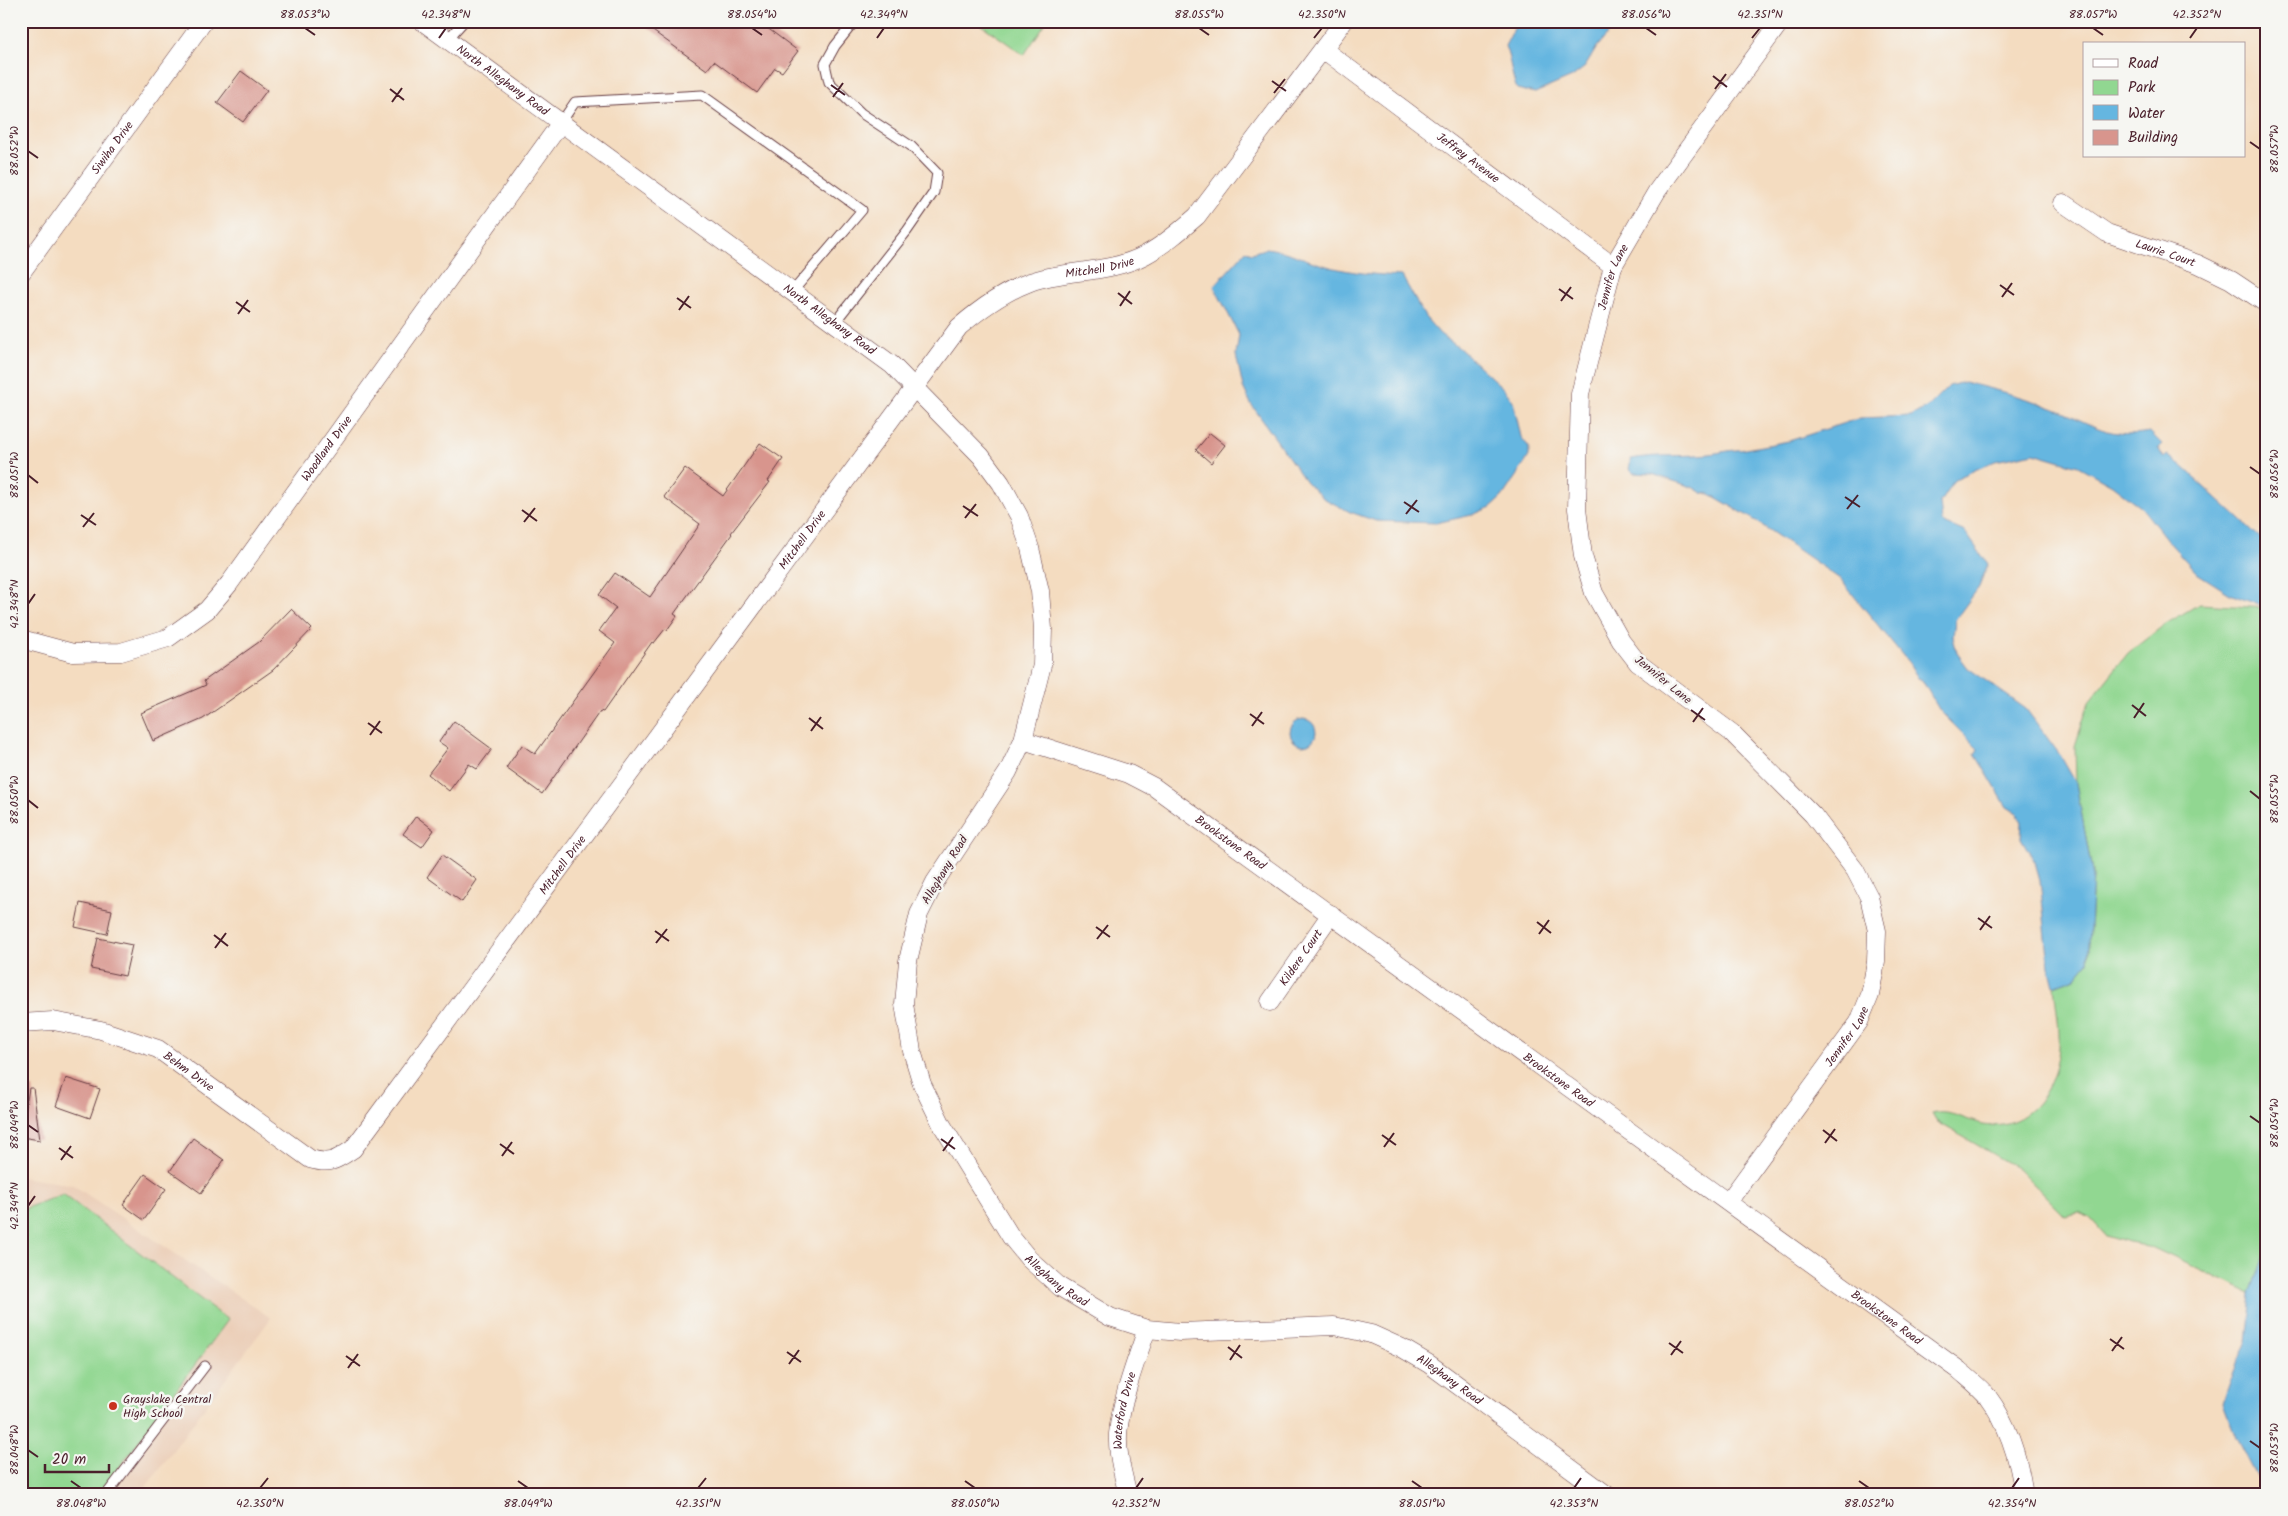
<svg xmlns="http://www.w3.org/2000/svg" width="2288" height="1516" viewBox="0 0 2288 1516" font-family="Kalam,sans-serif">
<rect width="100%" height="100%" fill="#f6f6f2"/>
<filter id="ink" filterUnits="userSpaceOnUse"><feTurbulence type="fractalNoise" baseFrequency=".02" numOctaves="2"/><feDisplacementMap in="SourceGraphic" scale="10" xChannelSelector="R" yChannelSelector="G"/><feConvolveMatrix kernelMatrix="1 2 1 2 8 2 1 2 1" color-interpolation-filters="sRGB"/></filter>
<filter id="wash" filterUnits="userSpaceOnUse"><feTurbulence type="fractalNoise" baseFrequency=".0096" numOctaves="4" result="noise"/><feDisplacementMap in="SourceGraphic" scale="20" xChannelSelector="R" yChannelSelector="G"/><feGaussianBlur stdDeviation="1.12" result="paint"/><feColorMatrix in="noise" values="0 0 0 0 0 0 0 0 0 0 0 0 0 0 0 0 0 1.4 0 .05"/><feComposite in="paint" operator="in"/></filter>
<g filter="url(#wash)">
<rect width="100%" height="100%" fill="#f4dcc0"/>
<path fill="#ebceb7" d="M21,1177L73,1185L271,1318L140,1495H21Z"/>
<path fill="#91d791" stroke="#6e7b5e" d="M976,21H1047L1024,55Z
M2199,604L2267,608V1250L2252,1294L2149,1246L2129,1243L2106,1236L2090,1218L2079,1213L2065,1216L2020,1170L1936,1121L1932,1114C1950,1109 1966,1121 1983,1124C2029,1131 2056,1088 2059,1047C2060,1028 2056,1006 2054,986L2075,978L2088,962L2093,877L2076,783L2075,746L2089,702L2128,653L2164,625Z
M63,1194L228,1320L99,1495H21V1210Z"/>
<path fill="#65b6e0" stroke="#586a86" d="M1518,21H1619L1597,47L1585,67L1572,77L1535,93L1517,89C1511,75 1511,61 1505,46Z
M1267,248C1292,252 1307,261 1330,267C1354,273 1377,275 1402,276L1425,317L1440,334L1458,347L1504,389L1513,401L1521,437L1529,447V456L1525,463L1502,497L1491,507L1472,515L1436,523L1376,521L1350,512L1323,498L1306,482L1251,404L1243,387L1236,355L1239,335L1214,286L1246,251L1252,253Z
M1964,382C1992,389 2020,396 2047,406C2089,420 2102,440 2150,432L2162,444L2158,448L2164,458L2167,455L2182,466L2267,544V608L2230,594L2197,573L2168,541L2142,508L2112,485L2078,466L2034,453L1995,461L1955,479L1940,502L1942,522L1965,532L1988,564L1979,587L1955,620L1953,637L1957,653L1968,668L2026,709L2060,755L2076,783L2093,877L2088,962L2075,978L2054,986L2049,966L2040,880L2035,862L2021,838L2022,822L2017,813L2007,807L1975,754L1978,749L1940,711L1922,680L1918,678L1909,663L1840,579L1753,519L1710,494L1702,493L1692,487L1652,474L1633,473L1629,469L1631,459C1657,454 1683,457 1710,454C1717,453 1737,449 1740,450L1789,441L1860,418L1911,416L1929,406L1949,386Z
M1290 732a13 13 0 1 1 26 0a13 13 0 1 1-26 0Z
M2267,1250V1495H2266L2236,1437L2223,1403L2238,1360L2247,1343L2252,1294Z"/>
<g id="blocks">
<path fill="#d8958d" d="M639,21H758L798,51L782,72L775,68L757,93L714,61L707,70Z
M241,71L267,90L243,122L217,103Z
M1210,433L1225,445L1211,463L1196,450Z
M760,443L783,459L768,481L770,482L731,533L732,534L674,614L677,616L667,630L665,629L654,643L652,642L603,712L600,711L542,794L506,768L522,745L535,754L615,643L599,631L616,608L599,595L615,573L650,597L700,524L664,497L685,468L723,496Z
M291,609L312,629L273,670L203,719L153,741L141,713L206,685L204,681L259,642Z
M454,721L492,749L477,769L469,764L449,791L428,774L448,748L439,742Z
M416,816L434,830L422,847L403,834Z
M442,855L477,880L462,902L427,877Z
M80,903L112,910L107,934L75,927Z
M98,938L132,945L125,976L91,969Z
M66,1078L100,1089L90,1118L56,1106Z
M29,1088H33L40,1140L21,1137Z
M193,1138L224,1160L201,1193L170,1171Z
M145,1174L166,1189L144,1220L123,1205Z"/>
</g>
</g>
<g filter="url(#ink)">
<use href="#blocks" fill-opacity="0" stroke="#643b41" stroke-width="1"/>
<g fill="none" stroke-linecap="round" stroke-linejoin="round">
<g stroke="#643b41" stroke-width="11">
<path id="lane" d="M447,40L464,21
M560,124L575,102L702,95L862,210L793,291
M835,322L907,231L934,192L937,173L911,146L861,113L829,82L825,64L835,46L855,21
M106,1495L205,1366"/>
</g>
<g stroke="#643b41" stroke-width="19">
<g id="street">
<path id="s1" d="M422,21L892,365L981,456L1001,483L1019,516L1030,548L1040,591L1043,629L1042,665L1023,740L1008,772L935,882L919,914L908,961L904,1004L912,1051L922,1084L942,1125L1011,1237L1029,1259L1060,1287L1110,1317L1147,1329L1180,1332L1334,1326L1371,1334L1402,1348L1429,1364L1607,1495"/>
<path id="s2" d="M1324,50L1613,266"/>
<path id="s3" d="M2063,203L2107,233L2198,264L2231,280L2267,304"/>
<path id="s4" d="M21,273L204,21"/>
<path id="s5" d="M21,639L73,653L121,652L168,638L207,610L229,584L560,124"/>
<path id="s6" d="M1023,740L1129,774L1154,787L1959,1370C1968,1378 1980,1387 1988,1397C2009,1425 2019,1460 2024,1495"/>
<path id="s7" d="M1270,1002L1331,914"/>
<path id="s8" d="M21,1023L53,1021L101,1030L158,1049L310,1159C331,1165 336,1160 353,1149L959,327C980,309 1003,292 1030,282C1067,269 1109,274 1145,255C1164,245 1181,230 1197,216L1344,21"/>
<path id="s9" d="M1728,1202L1859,1022L1870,995L1876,962L1877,931L1869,897L1855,870L1813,815L1732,733L1638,663L1621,641L1594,593L1583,556L1577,509L1580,394L1613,266L1657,191L1781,21"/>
<path id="s10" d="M1128,1495C1123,1475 1117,1454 1118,1434C1121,1400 1136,1361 1147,1329"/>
</g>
</g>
<use href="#lane" stroke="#fff" stroke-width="9"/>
<use href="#street" stroke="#fff" stroke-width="18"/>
</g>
</g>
<path fill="none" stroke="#4a1f2b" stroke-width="2" d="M305,28L315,35M752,28L762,35M1199,28L1209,35M1646,28L1656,35M2093,28L2103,35M439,38L446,28M877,38L884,28M1314,38L1322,28M1752,38L1760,28M2190,38L2197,28M1713,76L1727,87M1272,81L1286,91M831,85L845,95M390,89L404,100M1715,89L1726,74M1274,93L1285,79M833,97L843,83M392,102L402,88M2250,142L2260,149M28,151L38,158M2000,285L2014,295M1559,289L1573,299M1118,293L1132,304M2002,297L2012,283M677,298L691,308M1561,301L1571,287M236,302L250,312M1120,306L1130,291M679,310L689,296M238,314L248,300M2250,467L2260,474M28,475L38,483M1845,497L1860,507M1404,502L1419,512M963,506L978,516M1847,509L1858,495M522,510L537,521M1406,514L1417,500M81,515L96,525M965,518L976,504M524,522L535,508M83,527L94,513M28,604L35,594M2132,705L2146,716M1691,710L1705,720M1250,714L1264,724M809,718L823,729M2134,718L2144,703M1693,722L1703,708M368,723L382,733M1252,726L1262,712M811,731L821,717M370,735L380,721M2250,791L2260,799M28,800L38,808M1978,918L1992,928M1537,922L1551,933M1096,927L1110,937M1980,930L1990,916M655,931L669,941M1539,934L1549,920M214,935L228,946M1097,939L1108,925M656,943L667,929M215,948L226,933M2250,1116L2260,1123M28,1125L38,1132M1823,1130L1837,1141M1382,1135L1396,1145M941,1139L955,1149M1825,1143L1835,1129M500,1144L514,1154M1384,1147L1394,1133M59,1148L73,1158M943,1151L953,1137M502,1156L512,1142M61,1160L71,1146M28,1206L35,1196M2110,1339L2124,1349M1669,1343L1683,1353M1228,1347L1242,1358M2112,1351L2122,1337M787,1352L801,1362M1671,1355L1681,1341M346,1356L360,1366M1230,1360L1240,1345M789,1364L799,1350M348,1368L358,1354M2250,1441L2260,1448M28,1450L38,1457M71,1481L81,1488M518,1481L528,1488M965,1481L975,1488M1412,1481L1422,1488M1859,1481L1869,1488M260,1488L268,1478M698,1488L706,1478M1136,1488L1143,1478M1574,1488L1581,1478M2012,1488L2019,1478"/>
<circle fill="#c8321e" stroke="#f6f6f2" stroke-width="2" cx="113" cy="1406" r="5"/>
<g text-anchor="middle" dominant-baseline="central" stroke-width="5" stroke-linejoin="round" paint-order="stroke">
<g font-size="12" fill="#4a1f2b" stroke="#f6f6f2">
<text stroke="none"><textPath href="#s1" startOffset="100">North Alleghany Road</textPath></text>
<text stroke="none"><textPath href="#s4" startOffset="155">Siwiha Drive</textPath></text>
<text stroke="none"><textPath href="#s2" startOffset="180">Jeffrey Avenue</textPath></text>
<text stroke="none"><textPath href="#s3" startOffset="115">Laurie Court</textPath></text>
<text stroke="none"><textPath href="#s8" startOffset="1552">Mitchell Drive</textPath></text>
<text stroke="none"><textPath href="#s9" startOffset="1089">Jennifer Lane</textPath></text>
<text stroke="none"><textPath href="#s1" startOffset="505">North Alleghany Road</textPath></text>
<text stroke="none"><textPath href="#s5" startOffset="400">Woodland Drive</textPath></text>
<text stroke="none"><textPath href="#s8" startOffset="1132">Mitchell Drive</textPath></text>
<text transform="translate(1663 680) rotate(39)">Jennifer Lane</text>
<text stroke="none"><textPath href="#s6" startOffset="234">Brookstone Road</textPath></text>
<text stroke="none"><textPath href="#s8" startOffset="728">Mitchell Drive</textPath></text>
<text transform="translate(945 870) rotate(-59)">Alleghany Road</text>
<text stroke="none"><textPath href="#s7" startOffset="54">Kildere Court</textPath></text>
<text stroke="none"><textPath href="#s9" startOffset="204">Jennifer Lane</textPath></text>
<text stroke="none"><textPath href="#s8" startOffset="179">Behm Drive</textPath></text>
<text stroke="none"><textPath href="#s6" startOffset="639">Brookstone Road</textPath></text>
<text stroke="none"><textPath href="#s1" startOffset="1628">Alleghany Road</textPath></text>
<text stroke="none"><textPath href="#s6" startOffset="1044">Brookstone Road</textPath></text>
<text stroke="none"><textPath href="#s1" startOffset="2048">Alleghany Road</textPath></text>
<text stroke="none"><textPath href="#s10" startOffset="86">Waterford Drive</textPath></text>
</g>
<g font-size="12" fill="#4a1f2b" stroke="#f6f6f2" text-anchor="start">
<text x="123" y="1399">Grayslake Central<tspan x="123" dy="14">High School</tspan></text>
</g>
</g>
<rect width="2288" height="1516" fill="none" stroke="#f6f6f2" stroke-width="55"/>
<rect x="2083" y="42" width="162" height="115" fill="#f6f6f2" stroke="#b1a0a2"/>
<rect x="2093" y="59" width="25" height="8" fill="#ffffff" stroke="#b1a0a2"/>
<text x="2128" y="68" font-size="15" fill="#4a1f2b">Road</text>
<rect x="2093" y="80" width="25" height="15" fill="#91d791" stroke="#b1a0a2"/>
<text x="2128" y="92" font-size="15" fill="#4a1f2b">Park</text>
<rect x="2093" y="105" width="25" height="15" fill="#65b6e0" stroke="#b1a0a2"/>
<text x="2128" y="118" font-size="15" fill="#4a1f2b">Water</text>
<rect x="2093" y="130" width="25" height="15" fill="#d8958d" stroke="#b1a0a2"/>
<text x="2128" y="142" font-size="15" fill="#4a1f2b">Building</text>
<path d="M45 1464v8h64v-8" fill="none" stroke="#4a1f2b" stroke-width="2.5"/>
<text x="52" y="1464" font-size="15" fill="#4a1f2b" stroke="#f6f6f2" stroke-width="4" paint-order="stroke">20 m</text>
<rect x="28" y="28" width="2232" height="1460" fill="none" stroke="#4a1f2b" stroke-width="2"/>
<g font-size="12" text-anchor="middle" fill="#4a1f2b">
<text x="305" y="18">88.053°W</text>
<text x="446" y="18">42.348°N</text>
<text x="752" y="18">88.054°W</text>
<text x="884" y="18">42.349°N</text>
<text x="1199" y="18">88.055°W</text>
<text x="1322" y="18">42.350°N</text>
<text x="1646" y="18">88.056°W</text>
<text x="1760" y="18">42.351°N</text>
<text x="2093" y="18">88.057°W</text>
<text x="2197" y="18">42.352°N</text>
<text transform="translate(2274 149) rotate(-90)" y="4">88.057°W</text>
<text transform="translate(14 151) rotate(-90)" y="4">88.052°W</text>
<text transform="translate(2274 474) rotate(-90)" y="4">88.056°W</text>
<text transform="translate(14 475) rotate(-90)" y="4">88.051°W</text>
<text transform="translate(14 604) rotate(-90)" y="4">42.348°N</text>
<text transform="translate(2274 799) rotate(-90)" y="4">88.055°W</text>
<text transform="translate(14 800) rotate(-90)" y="4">88.050°W</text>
<text transform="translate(2274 1123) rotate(-90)" y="4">88.054°W</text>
<text transform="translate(14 1125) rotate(-90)" y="4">88.049°W</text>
<text transform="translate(14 1206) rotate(-90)" y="4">42.349°N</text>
<text transform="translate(2274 1448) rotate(-90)" y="4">88.053°W</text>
<text transform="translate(14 1450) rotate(-90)" y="4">88.048°W</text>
<text x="81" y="1507">88.048°W</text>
<text x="260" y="1507">42.350°N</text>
<text x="528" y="1507">88.049°W</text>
<text x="698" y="1507">42.351°N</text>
<text x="975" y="1507">88.050°W</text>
<text x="1136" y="1507">42.352°N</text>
<text x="1422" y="1507">88.051°W</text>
<text x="1574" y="1507">42.353°N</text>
<text x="1869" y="1507">88.052°W</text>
<text x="2012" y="1507">42.354°N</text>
</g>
</svg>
